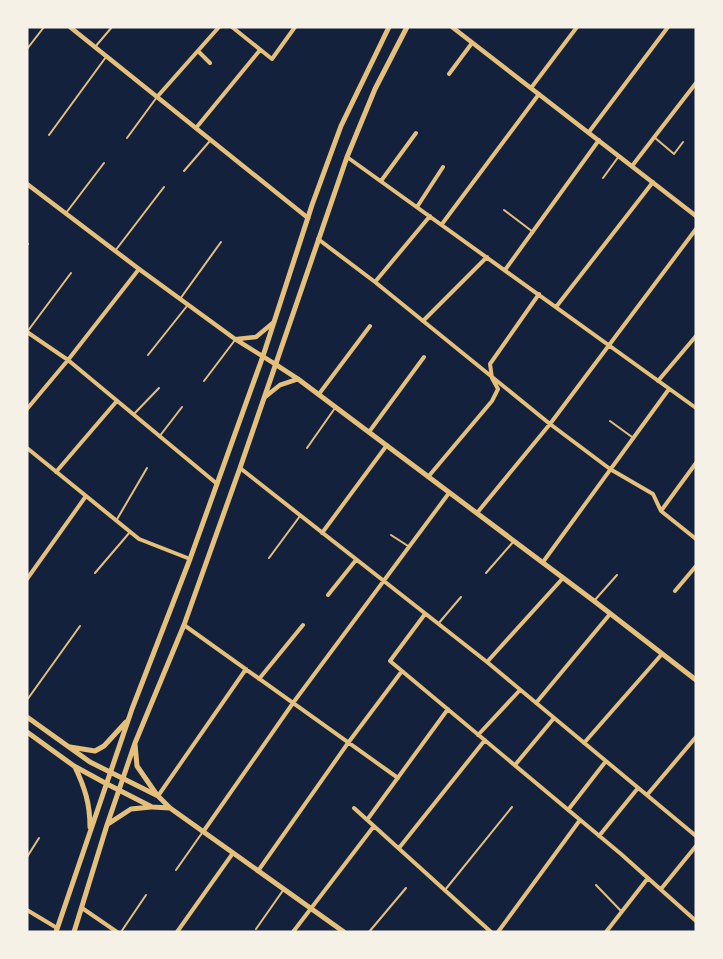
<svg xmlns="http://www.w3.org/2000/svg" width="723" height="959" viewBox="0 0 723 959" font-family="Merriweather,serif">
<rect width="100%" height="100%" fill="#14213d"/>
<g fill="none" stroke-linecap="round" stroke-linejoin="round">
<path stroke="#e5c07b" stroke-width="2" d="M95,47L112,27
M27,49L44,27
M49,135L106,57
M654,137L674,154L683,142
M127,138L157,97
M184,171L209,142
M603,178L619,156
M504,210L533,232
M66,213L104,163
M27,245L28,244
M115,251L164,187
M180,299L221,242
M27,332L71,273
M148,355L187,306
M204,381L235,340
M133,415L159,388
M610,421L632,437
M159,437L182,407
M307,448L335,408
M116,521L147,468
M391,535L408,546
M269,558L300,516
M95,573L130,532
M486,573L514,541
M594,601L617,575
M438,624L461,597
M27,700L80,626
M27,857L39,838
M176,870L202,833
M596,885L622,912
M445,890L512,807
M256,929L284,889
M121,932L146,895
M369,932L406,888"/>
<path stroke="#e5c07b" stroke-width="4" d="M232,27L272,59L295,27
M198,51L210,63
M449,74L472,43
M531,88L577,27
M157,97L219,27
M196,128L260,50
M589,132L668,27
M347,157L696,408
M632,166L696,83
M381,181L416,133
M417,207L443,167
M442,224L539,94
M318,239L375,282L550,424L610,469L653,494L661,511L696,539
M505,270L599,140
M375,282L430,216
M556,307L653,182
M423,321L487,257
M27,332L68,360L216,483
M658,381L696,336
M319,394L370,326
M27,409L68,360L139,269
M369,432L424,357
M27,448L139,539L190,559
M240,468L487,662L696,836
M56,472L116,402
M428,477L492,401L498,389L492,378L490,364L539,294
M661,511L696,463
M477,513L550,424L696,229
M322,533L387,445
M543,562L669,389
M27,579L86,496
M675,591L696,566
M328,595L356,560
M425,614L390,661L621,854L696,921
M184,625L398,778
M487,662L563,578
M259,679L303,625
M536,703L610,614
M478,735L520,690
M584,743L662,654
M515,765L554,718
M647,795L696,737
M158,796L246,669
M354,808L491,932
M568,810L606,761
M367,820L448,709
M203,832L293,703L449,493
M599,836L638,788
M399,848L485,740
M258,871L348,743L402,671
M661,889L696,846
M82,908L117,932
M27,910L57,928
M177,932L233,853
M293,932L374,826
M498,932L580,820
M606,932L648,878"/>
<path stroke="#e5c07b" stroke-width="4.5" d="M70,27L308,218
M452,27L696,216
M27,184L139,269L235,339L275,364
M237,339L256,337L274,322
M265,397L280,385L298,379"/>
<path stroke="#e5c07b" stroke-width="5" d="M275,364L298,379L594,601L696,680
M27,717L90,762L158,796L170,808L344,932
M27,732L74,766L107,784L152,807L170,808
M135,744L137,766L157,795
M70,747L95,751L104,746L126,722
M75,767C85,788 90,804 90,827
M108,824L131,809L151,807
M56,932L132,709L190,559L263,356L312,205L341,126L389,27
M74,932L107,825L135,743L184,625L240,468L347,157L375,89L407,27"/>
</g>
<rect width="723" height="959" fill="none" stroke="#f6f1e7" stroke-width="57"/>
</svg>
